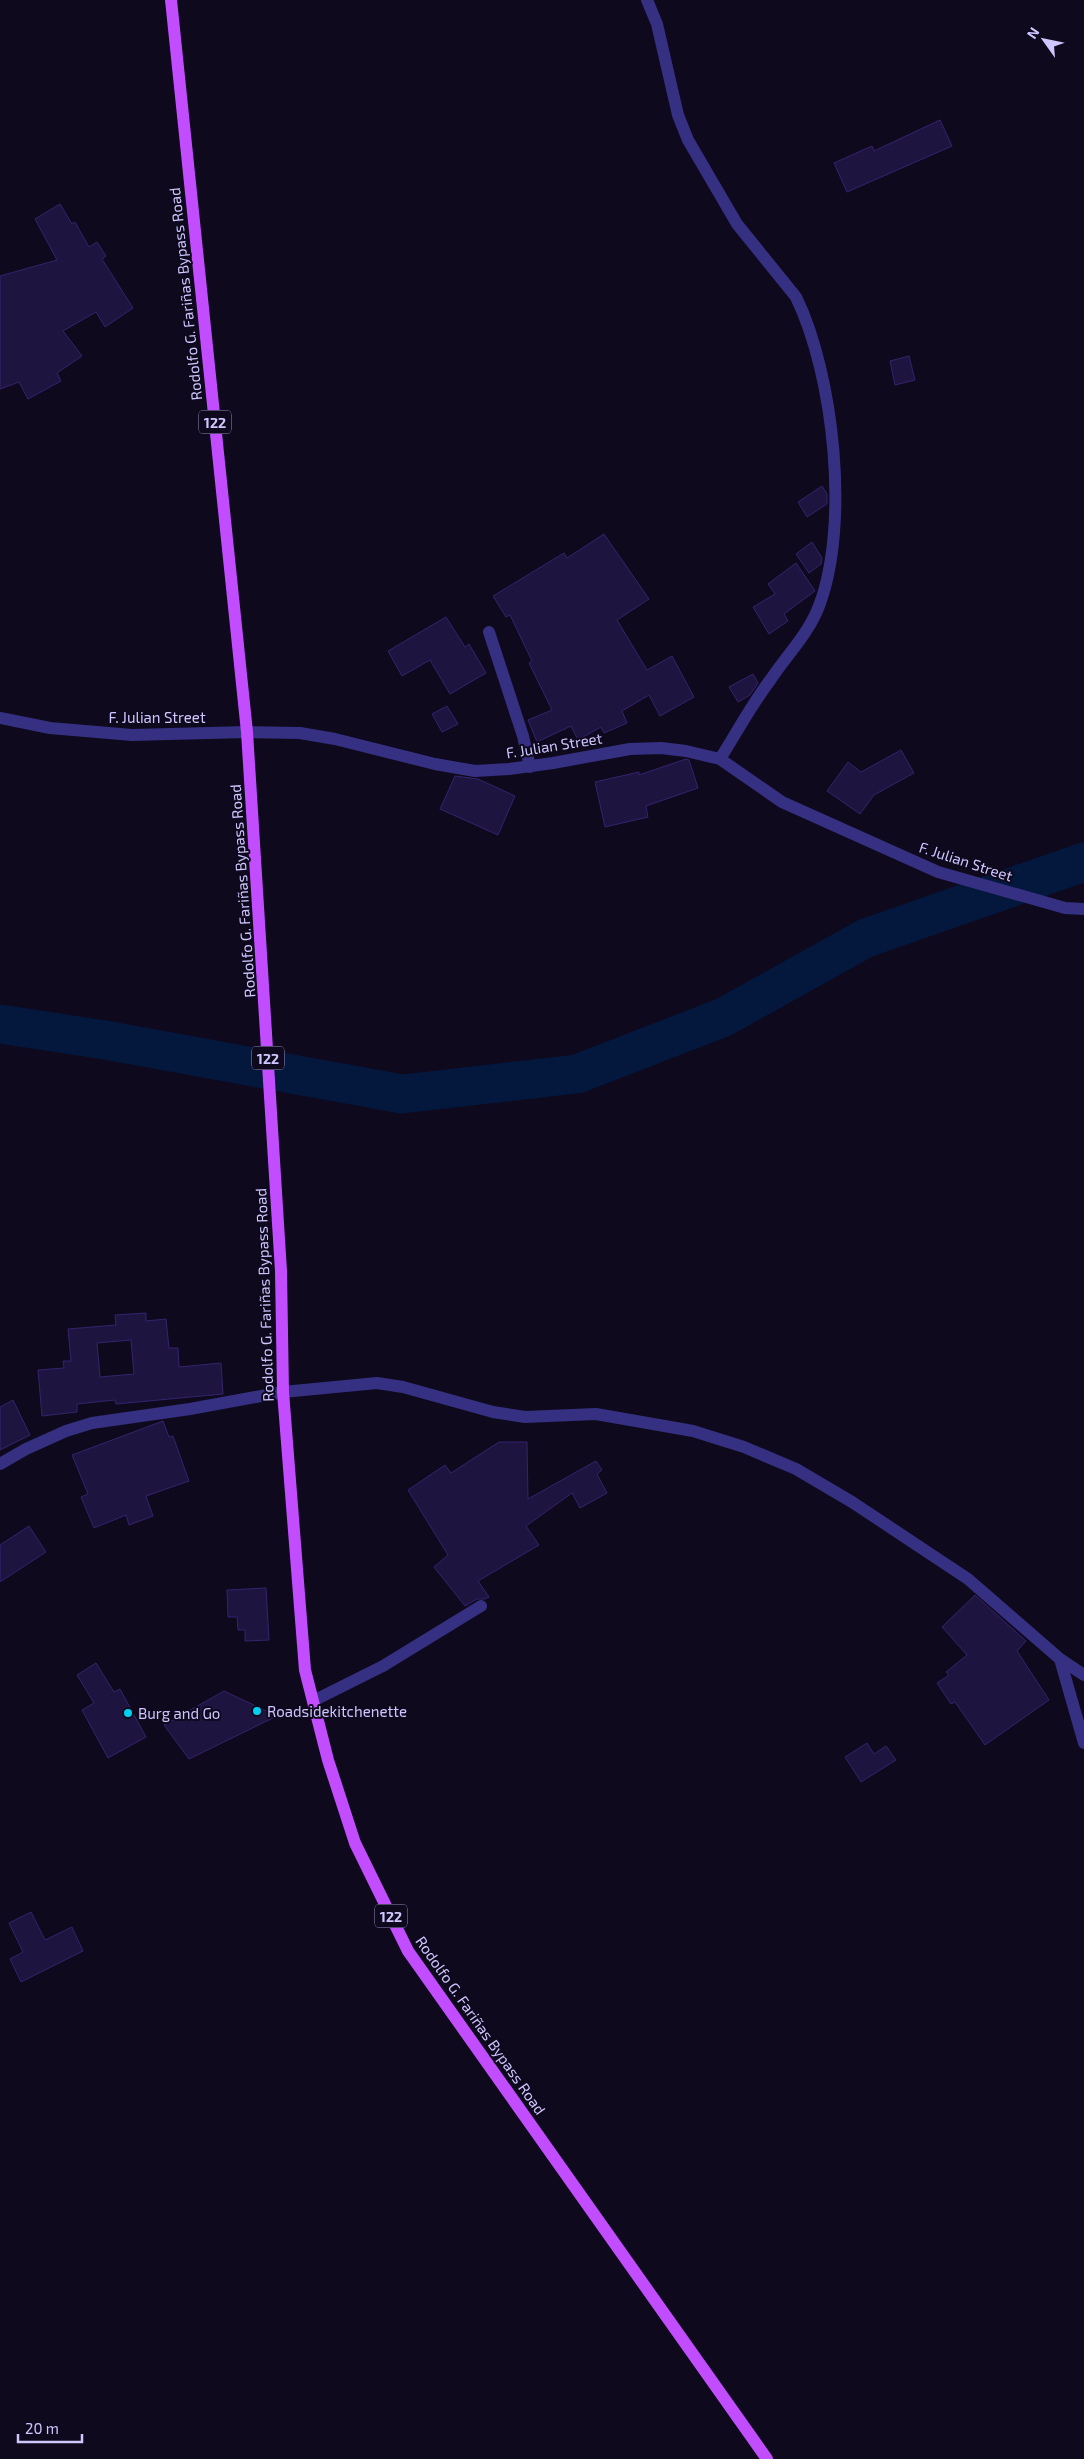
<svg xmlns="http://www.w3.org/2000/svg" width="1084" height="2459" viewBox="0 0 1084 2459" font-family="'Exo 2',sans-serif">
<rect width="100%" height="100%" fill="#0e091d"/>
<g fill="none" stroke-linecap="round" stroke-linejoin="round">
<path stroke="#04173c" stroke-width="39" d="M0,1024L105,1040L402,1094L577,1074L724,1017L866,938L1084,862"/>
</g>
<path fill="#1e1440" stroke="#35236e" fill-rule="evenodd" d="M940,120L952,146L847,192L834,163L872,146L874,151Z
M60,204L72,224L75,222L89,247L97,242L106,256L102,259L133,308L105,327L96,312L63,331L82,356L57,373L61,381L28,399L19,382L0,389V276L57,260L35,219Z
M909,356L915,380L895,385L890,361Z
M822,486L827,494V504L807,517L798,502Z
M604,534L649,599L617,620L647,670L672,656L694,697L660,716L649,695L622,711L627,723L604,733L601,727L578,740L571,726L537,742L528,720L552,710L529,663L532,661L510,615L506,617L493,596L564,553L567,558Z
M812,542L822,558L821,564L809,573L796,554Z
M796,563L815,591L784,614L788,621L769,634L753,607L775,594L768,584Z
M446,617L465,647L469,644L486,673L450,694L430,660L402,676L388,651Z
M753,674L758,683L750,695L738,702L729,687Z
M447,706L458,724L442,732L432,714Z
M901,750L914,773L874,795L860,814L827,791L848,762L861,772Z
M686,759L689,760L698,788L646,806L648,817L605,827L595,782L639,772V775Z
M455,776L478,779L515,796L498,835L440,809Z
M146,1313V1321L166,1319L169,1348H178L179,1367L221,1363L223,1394L116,1404L115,1400L77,1404V1412L42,1416L38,1370L64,1368L63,1361H71L68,1329L116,1325L115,1315ZM131,1340L134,1374L100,1377L97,1343Z
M13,1400L30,1435L0,1450V1407Z
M163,1421L169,1437L173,1436L189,1481L146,1496L153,1516L129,1525L126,1515L94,1528L81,1497L88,1494L72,1455Z
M499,1442H527L528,1499L596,1461L602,1470L597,1474L607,1493L580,1508L572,1493L526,1526L539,1545L478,1581L489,1597L485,1599H477L465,1606L434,1567L448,1555L408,1490L445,1465L451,1473Z
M29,1526L46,1552L0,1582V1545Z
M266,1588L269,1640L245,1641V1630H238L237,1617H228L227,1590Z
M975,1595L1026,1641L1017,1651L1049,1700L985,1745L955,1702L951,1704L937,1683L949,1675L946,1672L967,1655L942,1627Z
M96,1663L114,1692L120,1689L146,1737L108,1758L82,1710L94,1703L77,1675Z
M224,1691L277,1716L189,1759L164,1725Z
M867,1743L874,1754L886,1746L896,1760L861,1782L845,1757Z
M31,1912L45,1940L72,1927L83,1951L21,1982L10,1959L23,1952L9,1923Z"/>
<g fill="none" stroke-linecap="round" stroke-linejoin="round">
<path stroke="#353081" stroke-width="12" d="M647,0L657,24L678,115L688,140L737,224L796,297C834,375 850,525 819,606C809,633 787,655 771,679C752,704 737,732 720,759
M489,632L523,736L530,767
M0,718L50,728L132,735L247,732L300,733L335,739L435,764L475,771L509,769L553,763L630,749L661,748L686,751L720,759L782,802L938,872L1065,908L1084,909
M0,1464L26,1449L66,1431L92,1423L190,1409L283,1392L377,1383L403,1387L493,1412L525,1417L596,1414L693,1431L744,1447L796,1469L852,1502L968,1579L1060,1659L1084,1675
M1060,1659L1084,1743
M313,1701L383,1666L481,1606"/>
<path stroke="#c24dff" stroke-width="12" d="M171,0L247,732L281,1271L283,1392L305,1670L328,1760L355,1843L408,1951L767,2459"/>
</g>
<g fill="#00d1f1" stroke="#0e091d" stroke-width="2">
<circle cx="257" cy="1711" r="5"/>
<circle cx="128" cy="1713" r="5"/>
</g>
<g text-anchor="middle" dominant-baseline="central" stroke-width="4" stroke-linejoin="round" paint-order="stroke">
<g fill="#0e091d" stroke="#948dbb" stroke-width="1">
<rect x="199" y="410.5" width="32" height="23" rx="4"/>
<rect x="252" y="1046.5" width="32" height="23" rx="4"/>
<rect x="375" y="1904.5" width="32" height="23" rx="4"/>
</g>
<g font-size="14" font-weight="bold" fill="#cec6ff">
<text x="215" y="422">122</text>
<text x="268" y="1058">122</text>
<text x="391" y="1916">122</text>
</g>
<g font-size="15" fill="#cec6ff" stroke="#0e091d">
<text transform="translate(185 294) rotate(-96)">Rodolfo G. Fariñas Bypass Road</text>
<text x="157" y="717">F. Julian Street</text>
<text transform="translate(554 745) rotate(-9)">F. Julian Street</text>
<text transform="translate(966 861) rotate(18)">F. Julian Street</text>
<text transform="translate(242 891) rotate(-94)">Rodolfo G. Fariñas Bypass Road</text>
<text transform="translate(264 1295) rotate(-92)">Rodolfo G. Fariñas Bypass Road</text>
<text transform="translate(481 2025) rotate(55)">Rodolfo G. Fariñas Bypass Road</text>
</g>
<g font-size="15" fill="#cec6ff" stroke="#0e091d" text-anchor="start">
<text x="267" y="1711">Roadsidekitchenette</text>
<text x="138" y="1713">Burg and Go</text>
</g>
</g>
<g transform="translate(1044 40) rotate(303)" stroke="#0e091d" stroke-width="4" paint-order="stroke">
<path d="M0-4L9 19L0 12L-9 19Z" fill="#cec6ff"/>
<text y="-8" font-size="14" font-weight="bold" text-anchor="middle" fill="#cec6ff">N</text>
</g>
<path d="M18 2434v8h64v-8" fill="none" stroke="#cec6ff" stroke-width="2.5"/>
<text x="25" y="2434" font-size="15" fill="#cec6ff" stroke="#0e091d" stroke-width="4" paint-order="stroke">20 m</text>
</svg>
